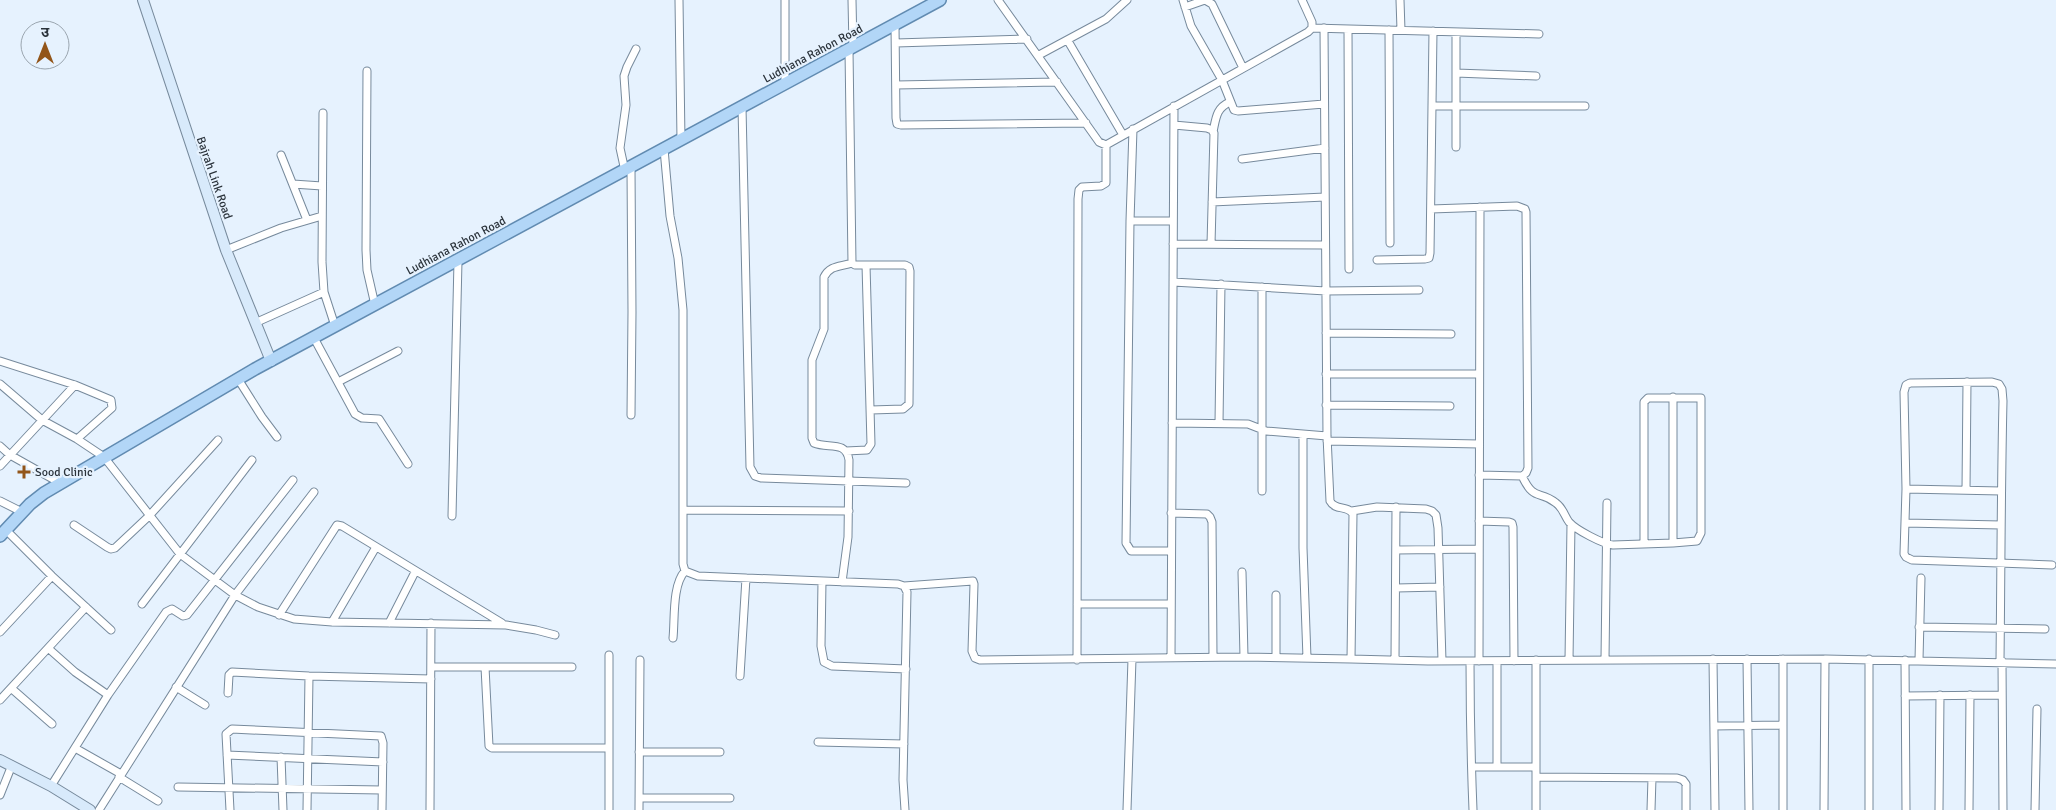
<svg xmlns="http://www.w3.org/2000/svg" width="2056" height="810" viewBox="0 0 2056 810" font-family="Signika,'Noto Sans Devanagari',sans-serif">
<rect width="100%" height="100%" fill="#e6f2fe"/>
<g fill="none" stroke-linecap="round" stroke-linejoin="round">
<g stroke="#778a9c" stroke-width="9">
<path id="street" d="M679,0L681,140
M852,0L853,48
M998,0L1099,142L1106,145L1308,32L1312,28V22L1302,0
M1183,0L1191,26L1222,80L1234,110L1238,111L1324,104
M1400,0L1401,30
M1185,7L1205,0L1212,4L1243,68
M895,25L896,118L897,124L901,125L1086,123
M1312,28L1539,34
M1348,29L1349,269
M1389,30L1390,243
M1456,32V147
M1068,41L1123,135
M896,43L1027,39
M849,50L852,263L855,265H905L909,267L910,271L909,404L903,409L871,410
M1039,55L1106,19L1127,0
M367,71L366,250L367,270L375,305
M1456,73L1536,76
M785,84V0
M896,85L1057,82
M1432,106H1585
M742,107L750,467L755,476L761,478L906,483
M323,113L322,262L324,292L335,326
M1174,125L1207,128L1212,130L1214,133L1211,244
M1133,129L1130,221L1126,543L1131,551H1171
M1213,132C1216,118 1216,108 1230,102
M664,149L670,216L678,258L683,310V564L685,571L698,576L898,584L904,586L907,592L903,780L905,810
M281,155L307,220
M1242,159L1325,148
M625,171L620,148L626,105L624,76L627,67L636,49
M293,184L322,186
M1212,202L1325,197
M1431,209L1517,206L1525,209L1526,212L1528,468L1526,473L1522,476L1479,475
M1130,221H1173
M1173,244L1325,245
M226,250L281,228L322,216
M1377,260L1425,259L1429,258L1430,253L1433,31
M1173,282L1326,291L1419,290
M1262,287V491
M255,323L324,292
M1326,333L1451,334
M314,338L355,414L362,418L379,419L408,464
M0,361L75,385L111,400L112,408L77,439
M1326,374H1479
M238,379L262,417L277,437
M338,382L398,351
M0,384L42,420L77,439L104,457L180,554L235,595L258,607L294,619L332,622L506,625L536,630L555,635
M1326,405L1450,406
M631,415L632,312L631,168
M1172,423L1248,424L1266,431L1327,436
M1219,423L1221,284
M1303,435V548L1307,658
M1327,441L1479,444
M0,446L10,455L60,483
M846,451L867,450L871,444L866,265
M0,466L75,385
M1522,476C1535,503 1539,489 1556,503C1563,508 1564,515 1569,522C1576,530 1603,544 1613,545L1673,543L1697,541L1701,533V398H1648L1644,402V544
M1906,489L2001,491
M1966,490L1967,382
M0,501L22,512
M683,510L849,511
M1352,511L1377,507L1426,509L1432,511L1436,515L1438,528L1442,661
M1171,513L1207,514L1210,517L1212,522L1213,657
M452,516L458,261
M1479,521L1509,522L1512,523L1513,527L1514,661
M1905,523L2001,525
M74,525L107,547L111,549L115,548L149,516L218,440
M6,530L52,576L111,630
M1673,543V397
M1396,550L1479,549
M1242,572L1244,657
M822,581L821,646L824,662L832,666L906,669
M842,582L848,537L849,460C846,440 828,449 814,443L812,438V360L824,329V277C830,265 840,267 852,263
M904,586L973,581L974,584L972,651L975,658L980,660L1244,657L1351,659L1353,514C1348,505 1335,511 1330,501L1327,436L1324,28
M1396,588L1440,587
M1276,595V657
M142,604L252,460
M1077,604H1170
M279,615L337,525L342,526L502,623
M332,622L376,547
M389,623L415,572
M1919,627L2045,629
M0,632L52,576
M673,638C675,619 672,585 685,571
M48,648L75,672L108,695
M609,655V810
M1171,658L1174,106
M1351,659L1428,661L1825,659L2056,664
M1605,659L1607,503
M1713,659L1715,810
M1747,659L1749,810
M1077,660L1078,199L1079,190L1082,187L1101,186L1106,183V145
M1395,660L1396,507
M1536,660V810
M1569,660L1571,524
M1905,660L1906,810
M1919,660L1921,578
M1470,661C1470,711 1471,760 1473,810
M1479,661L1480,207
M2000,661C2001,575 2001,488 2003,401L2002,389L1999,384L1992,382L1910,383L1906,385L1904,392L1906,489L1904,554L1906,557L1912,560L2052,565
M2002,661L2003,810
M431,667H572
M485,667L489,746L492,748H609
M740,676L746,578
M176,687L205,705
M11,688L52,724
M228,693L229,675L232,672L309,676L431,679
M1905,696L2002,695
M0,700L86,607
M1714,726L1783,725
M818,742L904,744
M75,748L121,774
M639,752H720
M227,755L383,762
M281,757L283,810
M1473,767H1536
M1497,767V661
M119,777L158,801
M1536,777L1677,778L1683,780L1686,784V810
M51,786L108,695L166,612L172,609L183,616L187,615L293,480
M178,787L382,790
M0,795L12,765
M639,798H730
M99,810L235,595L314,492
M230,810L226,734L232,729L381,736L383,743L382,810
M307,810L309,676
M430,810L431,623
M639,810L640,660
M1127,810L1132,659
M1651,810L1652,778
M1783,810V659
M1824,810L1825,659
M1869,810V659
M1939,810L1940,695
M1969,810L1970,695
M2035,810L2037,709"/>
</g>
<g stroke="#778a9c" stroke-width="12">
<path id="secondary" d="M143,0L226,250L271,361
M0,760L51,786L90,810"/>
</g>
<g stroke="#618bb1" stroke-width="14">
<path id="primary" d="M0,536L30,504L44,493L255,369L940,0"/>
</g>
<use href="#street" stroke="#fff" stroke-width="7"/>
<use href="#secondary" stroke="#d8eafb" stroke-width="10"/>
<use href="#primary" stroke="#b2d6f7" stroke-width="11"/>
</g>
<path fill="#925519" stroke="#e6f2fe" stroke-width="2" d="M21.5 464.5h5v5h5v5h-5v5h-5v-5h-5v-5h5z"/>
<g text-anchor="middle" dominant-baseline="central" stroke-width="4.5" stroke-linejoin="round" paint-order="stroke">
<g font-size="12" fill="#2b333b" stroke="#e6f2fe">
<text transform="translate(813 54) rotate(-28)">Ludhiana Rahon Road</text>
<text transform="translate(214 178) rotate(71)">Bajrah Link Road</text>
<text transform="translate(456 246) rotate(-28)">Ludhiana Rahon Road</text>
</g>
<g font-size="12" fill="#2b333b" stroke="#e6f2fe" text-anchor="start">
<text x="35" y="472">Sood Clinic</text>
</g>
</g>
<g transform="translate(45 45)"><circle r="24" fill="#e6f2fe" stroke="#9ba6b0"/>
<path d="M0-4L9 19L0 12L-9 19Z" fill="#925519"/>
<text y="-8" font-size="14" font-weight="bold" text-anchor="middle" fill="#2b333b">उ</text>
</g>
</svg>
